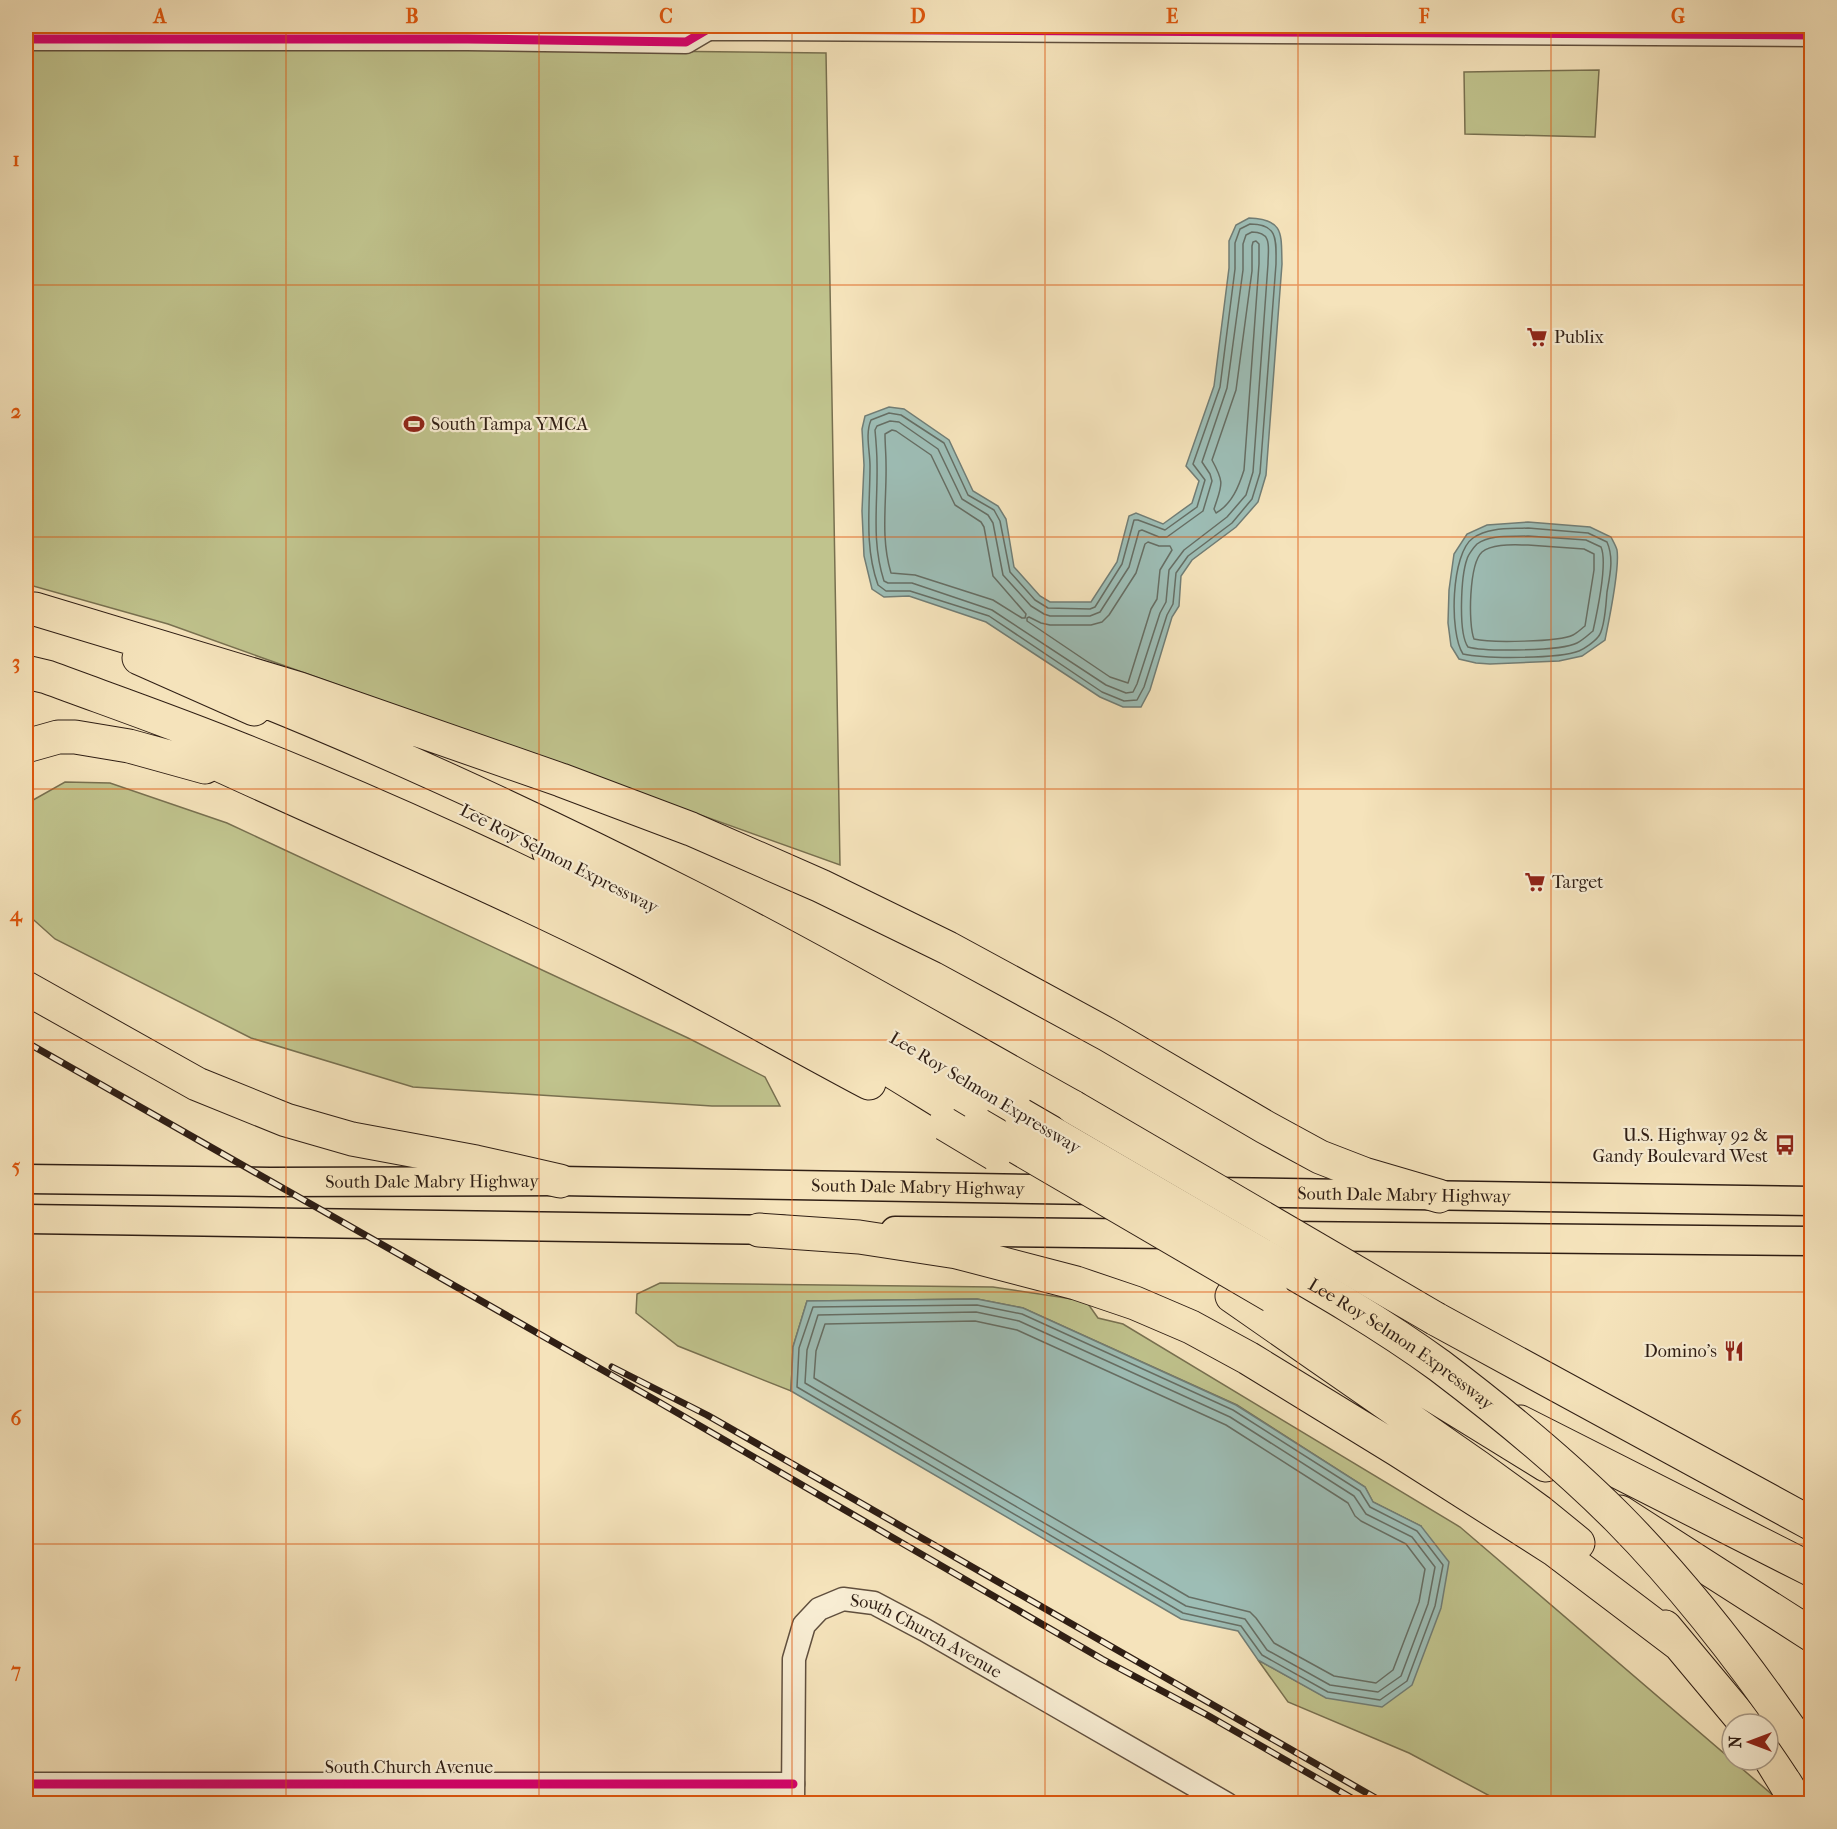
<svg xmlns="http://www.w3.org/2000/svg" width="1837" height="1829" viewBox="0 0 1837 1829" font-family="'IM FELL French Canon',serif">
<rect width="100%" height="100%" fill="#f5e3bb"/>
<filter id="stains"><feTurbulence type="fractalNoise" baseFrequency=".00333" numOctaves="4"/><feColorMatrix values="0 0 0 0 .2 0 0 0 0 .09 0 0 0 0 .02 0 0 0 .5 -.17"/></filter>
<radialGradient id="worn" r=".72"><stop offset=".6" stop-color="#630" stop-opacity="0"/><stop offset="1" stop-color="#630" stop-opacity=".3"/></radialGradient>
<path fill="#c0c38d" stroke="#787050" stroke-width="1.5" d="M26,49H467L826,53L840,865L168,624L26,584Z
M1599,70L1595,137L1465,134L1464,72Z
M65,782L110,783L227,823L688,1038L765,1077L780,1106H712L413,1087L251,1038L55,939L26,913V804Z
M660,1283L993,1287L1086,1301L1098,1318L1123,1324L1460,1527L1782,1803H1503L1409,1753L1288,1702L1258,1660L1327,1698L1421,1526L1373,1502L1365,1487L1237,1405L1023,1308L977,1299L807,1301L793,1347L791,1391L678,1346L636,1313L637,1294Z"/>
<path fill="#9dbdb5" stroke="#717d75" stroke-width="1.5" d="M1249,218C1285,219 1281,235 1282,264L1266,475L1258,502L1236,527L1192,560L1181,576L1179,606L1172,617L1150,690L1141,707H1123L1100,697L986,622L909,596L884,597L872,589L864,556L862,511L864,465L862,429L865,416L889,407L904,409L949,440L973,491L998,506L1006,519L1014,567L1040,596L1050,602H1091L1117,562L1129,516L1136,513L1163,524L1192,503L1199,481L1186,466L1214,386L1229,268V241L1236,225Z
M1528,522L1590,527L1611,537C1613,541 1616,546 1617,550C1620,569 1609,620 1605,640L1582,656L1559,661L1490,664L1476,663L1459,659L1451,646L1448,623L1449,590L1454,554L1467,534L1487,525Z
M977,1299L1023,1308L1236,1405L1365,1487L1373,1502L1421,1526L1449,1562L1441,1608L1412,1685L1382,1707L1326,1698L1258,1660L1238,1631L1181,1619L791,1391L793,1347L807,1301Z"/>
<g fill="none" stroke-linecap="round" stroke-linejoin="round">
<path stroke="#666e64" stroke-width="1.5" d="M1250,224C1279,224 1276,241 1276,264L1260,473L1252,499L1232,523L1188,556L1176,573L1173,604L1167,615L1144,687L1137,700L1124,701L1102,692L989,616L910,591H886L878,585C864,546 870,506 870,466C870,451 865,434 871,420L889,413L901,415L944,443L968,495L994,510L1000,521L1010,572L1035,600L1048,608L1090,609L1095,607L1122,564L1134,520H1138L1165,530L1197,507L1205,480L1193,464L1220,387L1235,269V243L1240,229Z
M1252,232C1273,232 1268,248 1268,264L1253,472L1246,495L1227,517L1184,550L1169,570L1166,602L1160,613L1137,684L1133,692L1126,693L1106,685L992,610L912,583H888L884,581C871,540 878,504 877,463C877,452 876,441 875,430L877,426L890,421L899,422L938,449L962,499L988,515L993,523L1003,575L1031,606L1044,614L1050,616H1090L1100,612L1129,567L1139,531L1142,530L1159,537H1167L1203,511L1212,481L1210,474L1202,462L1227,388L1243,270V244L1246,235Z
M1256,241L1259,244V264L1244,470C1239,486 1232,504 1216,513L1214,509C1222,484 1225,484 1212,460L1236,390L1252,271V246L1253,242Z
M892,430L896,431L931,455L955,505L981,522L984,527L993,576L1026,614L1025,618H1022L993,600L915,575L891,573C880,537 887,500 886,463C886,454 885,444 885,434Z
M1528,528L1588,533L1607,542C1614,558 1610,575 1607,592C1606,603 1605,630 1598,637C1594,642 1584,649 1579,651C1558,659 1485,659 1463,654C1449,633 1451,553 1473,538C1489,527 1509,529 1528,528Z
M1528,536L1586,540L1601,547C1608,563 1597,613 1593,631C1588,635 1583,640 1577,643C1562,651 1486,652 1468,647C1458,633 1461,576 1467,559C1468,555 1474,547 1477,544C1491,534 1512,537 1528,536Z
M1148,542L1159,546H1170L1172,550L1160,570L1157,599L1151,609L1128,683L1110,677L1027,621V618L1029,617L1041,623L1050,625H1091L1102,622L1109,615L1136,573L1145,544Z
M1528,545L1584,549L1594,554V570L1585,626C1581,629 1577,633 1573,635C1559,642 1490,643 1474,639C1468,624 1469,564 1482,552C1493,543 1515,545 1528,545Z
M977,1305L1022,1314L1233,1410L1360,1491L1370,1507L1417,1531L1443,1565L1435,1606L1407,1681L1380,1700L1328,1692L1262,1655L1241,1626L1183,1613L797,1387L799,1348L813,1307Z
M976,1312L1019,1321L1230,1417L1354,1496L1366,1514L1412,1537L1435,1567L1428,1604L1401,1676L1378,1692L1330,1685L1267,1650L1245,1619L1186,1606L805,1383L807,1350L818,1315Z
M975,1321L1017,1330L1226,1425L1348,1503L1355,1516L1361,1521L1406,1544L1425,1569L1419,1602L1393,1670L1376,1683L1334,1676L1274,1643L1256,1618L1250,1612L1189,1597L814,1378L816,1351L825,1324Z"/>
<g stroke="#604f3e" stroke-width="25">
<g id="minor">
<path d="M701,26L708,29H762L1812,35"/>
<path d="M26,39H467L686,42L708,29"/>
<path d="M26,1784H793"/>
<path id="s1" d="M793,1804L794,1659L804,1625L819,1609L843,1599L874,1603L925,1630L1227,1804"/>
</g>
</g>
<g stroke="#2f1e14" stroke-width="31">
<g id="major">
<path id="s2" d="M26,1179L270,1182L560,1181L1095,1190"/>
<path id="s3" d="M1214,1192L1812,1201"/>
<path d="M26,1219L782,1230"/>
<path d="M895,1231L1172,1234"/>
<path d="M1287,1236L1812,1241"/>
</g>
</g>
<g stroke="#2f1e14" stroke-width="35">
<path id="highway" d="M35,609L300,689L561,780L691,829L821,886L948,948L1108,1035L1265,1127L1320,1157L1364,1174L1439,1196
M139,658L254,709
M26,672L47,677C112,701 178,724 242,750C431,825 614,913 792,1012C855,1047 917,1087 979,1125
M235,689C389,750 541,821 689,896C819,962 946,1036 1073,1107
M26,746L58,737H75L129,746L205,767
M185,749C330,817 478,878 621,950C705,992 786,1039 869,1083
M549,852L842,1008L1021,1115
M26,988L197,1084L286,1120L352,1139L476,1162L560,1181
M759,1230L859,1237L957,1252L1076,1283L1135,1303L1191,1327L1248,1358L1398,1450L1555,1550L1679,1644
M1232,1296L1478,1467L1540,1512L1578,1543
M1272,1296L1546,1465
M1436,1319L1812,1524
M1520,1422L1812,1570
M1620,1512L1812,1635
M1665,1627L1746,1724
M1768,1755L1798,1804"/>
</g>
<use href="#minor" stroke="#f8edd3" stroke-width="22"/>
<use href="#major" stroke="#f5e3bb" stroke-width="28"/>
<use href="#highway" stroke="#f5e3bb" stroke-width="33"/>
<g stroke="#2f1e14" stroke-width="7">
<path id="rail" d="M26,1042L657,1401L1102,1659L1207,1715L1362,1804
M612,1367L707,1415L1386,1804"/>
</g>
<use href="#rail" stroke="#f8edd3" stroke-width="4.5" stroke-dasharray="14" stroke-linecap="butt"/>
<g stroke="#2f1e14" stroke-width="35" stroke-linecap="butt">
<g id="highway-bridge">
<path d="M1073,1107L1436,1319"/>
<path id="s4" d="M1021,1115C1099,1160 1177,1206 1255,1251C1318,1287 1381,1323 1440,1366C1502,1413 1563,1463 1618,1518C1691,1592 1754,1675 1812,1762"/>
<path d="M945,1124L995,1154"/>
<path d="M979,1125L1272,1296"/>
</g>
</g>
<use href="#highway-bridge" stroke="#f5e3bb" stroke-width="33"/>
<g stroke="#f8edd3" stroke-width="13">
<path id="cycleway" d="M701,26L708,29H762L1812,35
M26,39H467L686,42L708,29
M26,1784H793"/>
</g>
<use href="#cycleway" stroke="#d6006c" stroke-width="9"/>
</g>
<path fill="none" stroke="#df560c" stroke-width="1.5" stroke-opacity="0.55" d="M286,26V1804M539,26V1804M792,26V1804M1045,26V1804M1298,26V1804M1551,26V1804M26,285H1812M26,537H1812M26,789H1812M26,1040H1812M26,1292H1812M26,1544H1812"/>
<defs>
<g id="supermarket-bare" transform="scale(1.62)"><path d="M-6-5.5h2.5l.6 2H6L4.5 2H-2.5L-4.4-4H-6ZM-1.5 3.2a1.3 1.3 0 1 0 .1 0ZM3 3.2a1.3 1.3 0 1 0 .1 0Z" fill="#8f2418" stroke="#f8edd3" stroke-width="2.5" paint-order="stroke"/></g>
<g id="stadium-bare" transform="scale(1.62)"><path d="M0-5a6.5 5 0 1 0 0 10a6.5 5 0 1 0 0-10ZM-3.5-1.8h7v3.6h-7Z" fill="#8f2418" stroke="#f8edd3" stroke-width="2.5" paint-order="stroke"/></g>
<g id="bus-bare" transform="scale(1.62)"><path d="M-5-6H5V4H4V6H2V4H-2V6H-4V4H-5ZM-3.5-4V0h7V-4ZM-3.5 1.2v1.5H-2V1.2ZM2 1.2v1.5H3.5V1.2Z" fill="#8f2418" stroke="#f8edd3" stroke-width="2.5" paint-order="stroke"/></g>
<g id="restaurant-bare" transform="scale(1.62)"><path d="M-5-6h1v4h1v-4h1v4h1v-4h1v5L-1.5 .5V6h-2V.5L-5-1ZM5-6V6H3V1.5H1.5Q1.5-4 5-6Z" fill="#8f2418" stroke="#f8edd3" stroke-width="2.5" paint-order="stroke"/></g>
</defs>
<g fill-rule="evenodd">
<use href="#supermarket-bare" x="1537" y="337"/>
<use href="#stadium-bare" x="414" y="424"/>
<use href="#supermarket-bare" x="1535" y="882"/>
<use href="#bus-bare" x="1785" y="1145"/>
<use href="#restaurant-bare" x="1734" y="1351"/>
</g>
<g text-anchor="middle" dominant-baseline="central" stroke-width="4.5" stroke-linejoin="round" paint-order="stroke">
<g font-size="18" fill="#2f1e14" stroke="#f8edd3" text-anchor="start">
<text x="1554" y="337">Publix</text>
<text x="431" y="424">South Tampa YMCA</text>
<text x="1552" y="882">Target</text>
<text x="1768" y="1135" text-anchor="end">U.S. Highway 92 &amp;<tspan x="1768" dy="21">Gandy Boulevard West</tspan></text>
<text x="1717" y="1351" text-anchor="end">Domino's</text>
</g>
<g font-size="18" fill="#2f1e14" stroke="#f8edd3">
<text transform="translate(559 859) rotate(27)">Lee Roy Selmon Expressway</text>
<text transform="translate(985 1093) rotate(31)">Lee Roy Selmon Expressway</text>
<text stroke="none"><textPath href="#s2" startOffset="406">South Dale Mabry Highway</textPath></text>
<text stroke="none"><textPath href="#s2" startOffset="892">South Dale Mabry Highway</textPath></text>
<text stroke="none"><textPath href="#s3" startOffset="190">South Dale Mabry Highway</textPath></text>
<text stroke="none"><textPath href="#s4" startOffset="444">Lee Roy Selmon Expressway</textPath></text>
<text stroke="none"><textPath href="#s1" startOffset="320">South Church Avenue</textPath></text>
<text x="409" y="1767">South Church Avenue</text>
</g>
</g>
<rect width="1837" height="1829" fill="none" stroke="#f5e3bb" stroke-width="66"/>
<g transform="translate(1750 1742) rotate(270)"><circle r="28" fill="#f8edd3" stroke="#a89a87" stroke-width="1.5"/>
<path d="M0-4.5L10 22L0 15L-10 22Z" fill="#8f2418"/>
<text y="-9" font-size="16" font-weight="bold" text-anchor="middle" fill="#2f1e14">N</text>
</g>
<rect x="33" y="33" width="1771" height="1763" fill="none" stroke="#df560c" stroke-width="2"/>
<g font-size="20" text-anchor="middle" font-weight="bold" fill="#df560c">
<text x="160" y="23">A</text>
<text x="412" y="23">B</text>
<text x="666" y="23">C</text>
<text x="918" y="23">D</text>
<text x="1172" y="23">E</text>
<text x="1424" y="23">F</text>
<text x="1678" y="23">G</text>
<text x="16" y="166">1</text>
<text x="16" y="418">2</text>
<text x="16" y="669">3</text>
<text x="16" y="921">4</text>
<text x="16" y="1173">5</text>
<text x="16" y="1425">6</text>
<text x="16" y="1677">7</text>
</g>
<rect width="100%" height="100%" filter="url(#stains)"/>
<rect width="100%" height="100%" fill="url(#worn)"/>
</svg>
